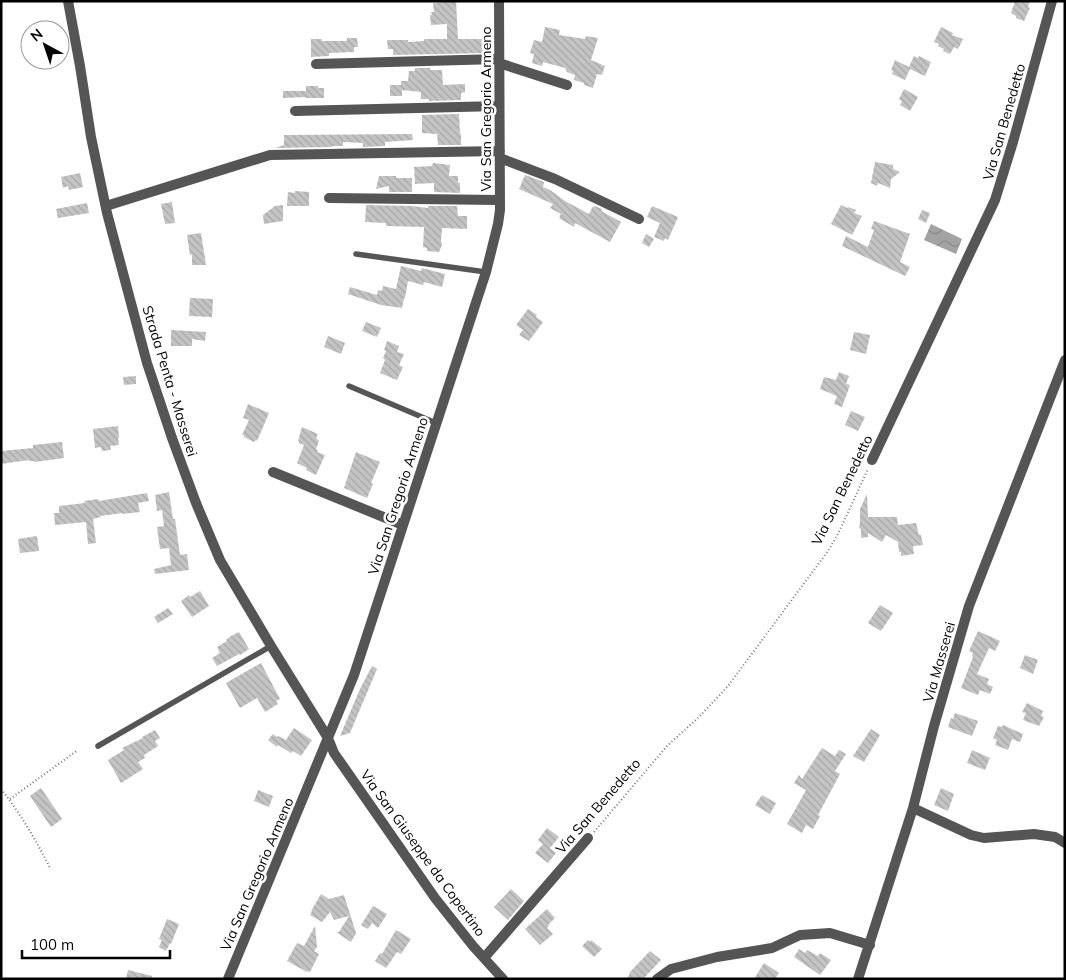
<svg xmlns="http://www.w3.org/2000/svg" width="1066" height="980" viewBox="0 0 1066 980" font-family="Mulish,sans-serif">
<defs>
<pattern id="water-waves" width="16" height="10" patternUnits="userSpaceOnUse" patternTransform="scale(1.25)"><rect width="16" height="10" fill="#a3a3a3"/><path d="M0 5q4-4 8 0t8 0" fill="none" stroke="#8b8b8b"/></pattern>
<pattern id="building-back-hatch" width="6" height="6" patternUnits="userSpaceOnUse" patternTransform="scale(1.25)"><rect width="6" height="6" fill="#c4c4c4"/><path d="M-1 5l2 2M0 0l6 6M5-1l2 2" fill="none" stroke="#a7a7a7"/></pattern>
</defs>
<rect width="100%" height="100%" fill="#fff"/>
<path fill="url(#water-waves)" d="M931,224L962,239L956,254L924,240Z"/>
<path fill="url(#building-back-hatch)" d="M456,1L458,39H483L484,53L393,55V49H388L387,40H408V42L424,41V39H447V24L431,25L430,15H432L431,12H434L433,3Z
M1015,1H1030L1028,7L1030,8L1024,21L1016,18V16L1011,13Z
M545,27L560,30L559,35L585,39L586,36L598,38L591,60L605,66L602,75L597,74L593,88L584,85V83L574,80L575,75L567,72L565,68L543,62L542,66L532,63L534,54L530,53L534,40L542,42Z
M941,27L953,33L952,35L963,39L958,49L954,47L950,54L943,51L944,49L938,46L939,44L934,42Z
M347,38H357L358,47H354V52L329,53V56L311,57V39H322V41H347Z
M914,56L918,58L919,56L931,62L925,76L910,69L905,80L892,74L893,71L891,70L895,60L909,67Z
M415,68H430V70H442L443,85L465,84V92L461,93V100L429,101V99H421V92L402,90V96H390V85H401V81H408L409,71H415Z
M306,86H318V88H324V98H306Z
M904,89L918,97L910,111L900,105L902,101L899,99Z
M283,91H306V97L283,98Z
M459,114L460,133L461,134V145H438L437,134L422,133V115Z
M412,134L413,140L385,142V146L363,147V143L343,142V146H332V147L275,148L284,145V135Z
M875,162L893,165V169L900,172L891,179L890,188L878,183L877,186L871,183Z
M433,163L450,165L449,176H458V183H460V193L434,192V183L415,184L414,167L432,166Z
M80,173L83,187L69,190L68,186L63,188L61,177Z
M525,175L544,182L543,187L550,190L565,201L589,214L593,206L594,207L595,206L602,209L601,211L621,222L610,242L575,223L574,227L559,218L561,214L550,208L553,204L519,189Z
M379,176H396V178H412V192H389V186L376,189Z
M295,191L309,192V206H287L288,192L295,193Z
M172,202L175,223L165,224L161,204Z
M87,203L89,213L58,218L56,209Z
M283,205V221L264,224L263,215L275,206Z
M366,205L412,206L428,208V206H457L458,216H467V229L442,228L441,241L442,245L439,252L427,251V248L423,247L424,227L386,226V223L365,222Z
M841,205L847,208L848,207L856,210L854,213L862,216L852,235L831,224Z
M652,206L678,217L668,240L665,238L664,241L654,237L660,223L647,217Z
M922,210L930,213L926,223L918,219Z
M874,221L910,234L900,262L910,267L905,276L842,246L846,236L868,247L874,230L871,229Z
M201,233L206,265H192V254L190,255L187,235Z
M646,234L654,239L649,247L642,243Z
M401,266L421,271L422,268L445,274L442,287L424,282L423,285L408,281L405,298H404L402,308L381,305L348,294L350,287L377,295L378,290L382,291L383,286L396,289Z
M190,298L213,299L212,317L189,316Z
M528,309L537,315L536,317L543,322L529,341L519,335L523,330L516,325Z
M366,322L381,328L377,337L362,331Z
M171,330L206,332L205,341L192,339V346H171Z
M854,332L870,335L866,354L850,350Z
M328,336L345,343L341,354L324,347Z
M387,341L399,346L397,352L404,354L399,365L403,367L397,380L380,373L385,360L383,358L386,351L384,350Z
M839,372L849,376L846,384L850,385L842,407L834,404L837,396L820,389L824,377L836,380Z
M136,376V384L124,385L123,377Z
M248,404L269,413L257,441L256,440L254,442L244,437V435H242L249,420L243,418Z
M851,411L865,417L858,431L845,425Z
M118,426L119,438H118L119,445L110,446L111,450L102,451L101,447L95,448L93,429Z
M302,427L318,434L316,438L319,441L316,449L318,450L317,452L325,455L316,475L306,470L307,468L297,463L304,445L299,443V441H298Z
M62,442L64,458L35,462L34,461H29V460L1,464V451L33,448V445Z
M356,452L380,462L371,483L373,484L367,498L344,488Z
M169,492L173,519H175L180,555L187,554L189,570L155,574L154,569L171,565L169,548L160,549L157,527L164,526L162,510L157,511L155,495Z
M147,493L149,501L138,503L140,512L123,514V513L100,516L101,517L93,519L96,543L88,544L86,522L55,525L54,513H59V506L85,503L84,501L98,499L99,501Z
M867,494L868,517H897L898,525L916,523L919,535H921L923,545L913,546L914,554L901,556V552H899L898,542L886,535L882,542L868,533V537L861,538V529L859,528L860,522V509Z
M37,536L39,551L20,553L18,539Z
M200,591L209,606L192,617L181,601L189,595L190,597Z
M880,605L893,613L881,631L868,623Z
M168,608L173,614L158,623L154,617Z
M978,631L1000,641L995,651L989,648L977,674L989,679L987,684L993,687L990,694L980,690L978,695L961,688L973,657L972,656L973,653L969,651Z
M239,632L249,649L240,655L239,654L217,666L212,658L220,653L217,647L227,641L226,640L231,636Z
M1025,655L1038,660L1033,674L1020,668Z
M261,663L280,699L276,701L278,704L265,712L257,698L240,708L226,683Z
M372,666L377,669L350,733L340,736L360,689Z
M1027,703L1043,711L1041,716L1044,717L1039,726L1023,720L1026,713L1022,712Z
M955,713L978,721L972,736L948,727L951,718L953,719Z
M1003,725L1023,734L1020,742L1012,739L1008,750L995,745L997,740L993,738L998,726L1002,727Z
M294,728L312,740L301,756L293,751L291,753L278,745L277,747L268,740L273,734L277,737L278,736L286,740Z
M871,729L880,735L864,762L853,756Z
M155,730L160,738L155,741L158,746L144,755L145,758L138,762L143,769L121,783L108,760L124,750L122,748L143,738L142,737Z
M822,748L835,756L839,750L846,754L835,771L840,774L818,815L820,816L813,829L806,825L802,833L787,824L806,790L794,783L799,775L802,779Z
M972,750L990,758L985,770L967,763Z
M41,788L62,819L51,827L30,796Z
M941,788L954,794L948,811L934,805Z
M258,790L273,796L269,807L254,801Z
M762,795L776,803L770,814L755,805Z
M547,828L559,837L550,848L556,853L548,863L535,853L543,844L538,840Z
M511,889L524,901L508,920L494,907Z
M321,894L329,899L344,895L356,933L351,942L336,932H339L349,916L334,920L330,912L322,922L310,915L312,911H311Z
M373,906L387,914L378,928L372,923L368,929L361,925Z
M547,909L555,918L548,925L549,926L547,928L553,934L540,945L525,929Z
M167,919L179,924L171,944L170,943L166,951L159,947L162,940L159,939Z
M315,926L317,947L314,951L319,954L310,972L308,971L307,972L287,961L297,943L304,946Z
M396,930L411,939L401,954L397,952L386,968L375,961L380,953L382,954Z
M588,940L590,942L591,940L602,949L594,957L582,946Z
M799,949L805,953L807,950L818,956L820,953L831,960L820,975L794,957Z
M650,951L661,960L643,979H626L630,974L629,973Z
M764,963L779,973L775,979H754Z
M128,970L152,976L151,979H126Z"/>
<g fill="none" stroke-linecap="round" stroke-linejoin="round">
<path stroke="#777" stroke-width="2" stroke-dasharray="1 2.5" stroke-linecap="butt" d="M1,789C20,813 36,840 50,868
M10,799L78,750
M594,832L667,746L699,717L728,686L828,551L838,534L868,469"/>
<path stroke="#555" stroke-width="5.5" d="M356,254L486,272
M349,386L436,423
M98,746L271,646"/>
<path stroke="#555" stroke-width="10" d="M68,1L80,66L91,137L107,213L147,363L172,438L196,503L220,560L271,646L328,738L334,753L435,898L473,946L503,979
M499,63L567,85
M316,64L499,59
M295,111L499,106
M500,158L555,179L639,219
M329,198L500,200
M106,206L270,155L500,151
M872,460L995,200L1013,142L1052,1
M273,472L403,525
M913,808L971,835L984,838L1034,834L1055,837L1065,843
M484,958L588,838
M228,979L354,675L486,272L498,224L500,210L499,1
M657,979L671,969L717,957L772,948L800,935L830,933L870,945
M858,979L913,808L934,726L969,606L1065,360"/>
</g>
<g text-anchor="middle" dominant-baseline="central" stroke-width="5" stroke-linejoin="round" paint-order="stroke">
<g font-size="14" fill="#000" stroke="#fff">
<text transform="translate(486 109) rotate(-90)">Via San Gregorio Armeno</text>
<text transform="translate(1004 122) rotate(-74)">Via San Benedetto</text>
<text transform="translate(170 381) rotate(73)">Strada Penta - Masserei</text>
<text transform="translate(842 490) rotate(-64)">Via San Benedetto</text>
<text transform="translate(398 496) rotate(-72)">Via San Gregorio Armeno</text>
<text transform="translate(939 662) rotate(-74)">Via Masserei</text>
<text transform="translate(598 806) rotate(-49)">Via San Benedetto</text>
<text transform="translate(423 853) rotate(54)">Via San Giuseppe da Copertino</text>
<text transform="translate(257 874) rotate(-67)">Via San Gregorio Armeno</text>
</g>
</g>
<rect width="1066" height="980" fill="none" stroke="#000000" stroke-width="5"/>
<g transform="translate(45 45) rotate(320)"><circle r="24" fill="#ffffff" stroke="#999999"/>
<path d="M0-4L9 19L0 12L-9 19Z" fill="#000000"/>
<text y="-8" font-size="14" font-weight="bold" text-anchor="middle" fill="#000000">N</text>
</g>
<path d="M22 950v8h148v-8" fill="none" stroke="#000000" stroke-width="2.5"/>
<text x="30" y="950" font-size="15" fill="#000000" stroke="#ffffff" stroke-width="4" paint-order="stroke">100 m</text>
</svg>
